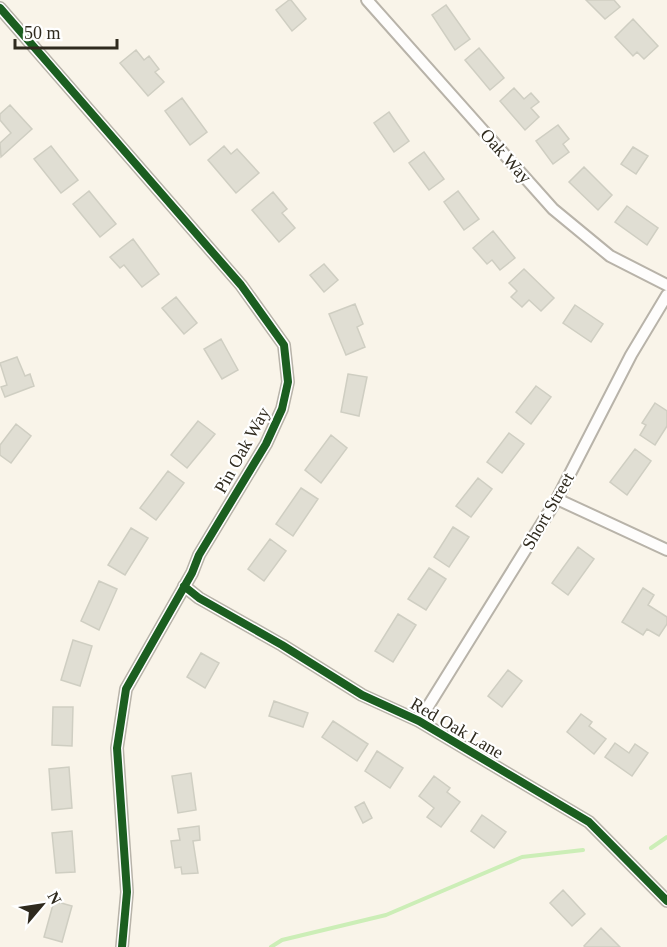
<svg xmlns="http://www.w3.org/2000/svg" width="667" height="947" viewBox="0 0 667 947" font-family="Georgia,serif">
<rect width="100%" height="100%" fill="#f9f4e9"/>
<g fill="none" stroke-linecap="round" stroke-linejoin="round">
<path stroke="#cceeb7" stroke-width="4" d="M651,848L667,837
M271,947L282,940L386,915L522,857L583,850"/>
</g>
<path fill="#e0ded3" stroke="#cfcec2" stroke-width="1.5" d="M289,0H291L306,19L292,31L276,10Z
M586,0H614L620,7L605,19Z
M446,5L470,39L455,50L432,15Z
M633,19L658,46L644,59L637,52L633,56L615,37Z
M479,48L504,78L490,90L465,60Z
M136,50L144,60L149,56L159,69L155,72L164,82L148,96L120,63Z
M514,88L524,99L531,93L539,102L531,108L539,117L525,130L500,101Z
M182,98L207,132L190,145L165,111Z
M10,105L32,129L1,157L0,143L11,133L0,120V114Z
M389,112L409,141L394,152L374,123Z
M558,125L569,139L563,144L569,152L553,164L536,141Z
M51,146L78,180L61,193L34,159Z
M224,146L231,154L237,149L259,173L236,193L208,160Z
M633,147L648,156L636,174L621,164Z
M424,152L444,179L429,190L409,163Z
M584,167L612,195L598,210L569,182Z
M89,191L116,224L100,237L73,204Z
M458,191L479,219L464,230L444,202Z
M273,192L287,209L282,213L295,228L279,242L252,210Z
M627,206L658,228L647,245L615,222Z
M493,231L515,258L500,270L492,260L487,264L473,248Z
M133,239L159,274L142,287L124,265L120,268L110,257Z
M324,264L338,280L324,292L310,275Z
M524,269L554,298L541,311L529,300L522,307L511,297L517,291L509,283Z
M176,297L197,323L184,334L162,308Z
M355,304L363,324L357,327L365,347L346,355L329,314Z
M575,305L603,324L591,342L563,323Z
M221,339L238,370L222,379L204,349Z
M17,357L25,376L30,374L34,386L5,397L1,387L7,385L0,363Z
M348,374L367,377L359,416L341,412Z
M536,386L551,397L531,424L516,412Z
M655,403L667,411V426L655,445L640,435L646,425L642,423Z
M198,421L215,434L187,468L171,455Z
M16,424L31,436L11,463L0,455V445Z
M509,433L524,444L502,473L487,462Z
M331,435L347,448L321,483L305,470Z
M635,449L651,461L627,495L610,482Z
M168,471L184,483L156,520L140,508Z
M478,478L492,489L471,517L456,506Z
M301,488L318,499L293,536L276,524Z
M453,527L469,537L449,567L434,557Z
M131,528L148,538L125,575L108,565Z
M270,539L286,551L264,581L248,569Z
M578,547L594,559L568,595L552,583Z
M429,568L446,579L426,610L408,599Z
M99,581L117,589L99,630L81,621Z
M643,588L654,595L648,605L667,617V624L659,636L647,629L643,635L622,622Z
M398,614L416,625L393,662L375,651Z
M73,640L92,646L80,686L61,680Z
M201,653L219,663L205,688L187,677Z
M508,670L522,681L502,707L488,696Z
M274,701L308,713L303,727L269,716Z
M53,707H73L72,746L52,745Z
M581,714L592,722L589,726L606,739L594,754L567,732Z
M333,721L368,744L357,761L322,737Z
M615,743L629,753L635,744L648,753L632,776L605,757Z
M377,751L403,768L390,788L365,771Z
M69,767L72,808L52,810L49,769Z
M191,773L196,810L178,813L172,776Z
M434,776L450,788L447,792L460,802L441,827L427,817L434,808L419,796Z
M364,802L372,818L363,823L355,807Z
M482,815L506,832L494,848L471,831Z
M199,826L200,840L193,841L198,873L182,874L181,867L175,868L171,841L180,840L178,829Z
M72,831L75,872L56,873L52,833Z
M563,890L585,914L572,926L550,903Z
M54,901L72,906L62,942L44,937Z
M601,928L620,947H585L584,946Z"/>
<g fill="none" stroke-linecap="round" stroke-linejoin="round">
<g stroke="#b8b3a9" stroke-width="14">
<path id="minor" d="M367,0L553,209L610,256L667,285
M0,8L241,285L284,345L288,382L282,409L266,444L199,555L192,573L126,689L117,748L127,892L122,947
M557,499L667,550
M184,586L199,598L282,645L362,695L419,721L589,822L667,901
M419,721L557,499L631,355L667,295"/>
</g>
<use href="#minor" stroke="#fefdfc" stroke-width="10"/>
<g stroke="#fff" stroke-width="11">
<path id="cycleway" d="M0,8L241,285L284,345L288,382L282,409L266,444L199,555L192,573L126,689L117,748L127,892L122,947
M184,586L199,598L282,645L362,695L419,721L589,822L667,901"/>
</g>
<use href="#cycleway" stroke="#1b5e20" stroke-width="8"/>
</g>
<g text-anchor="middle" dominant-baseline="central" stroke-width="4.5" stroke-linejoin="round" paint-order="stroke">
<g font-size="18" fill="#2f2a1e" stroke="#fff">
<text transform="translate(506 156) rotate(48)">Oak Way</text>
<text transform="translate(242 450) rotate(-61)">Pin Oak Way</text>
<text transform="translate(548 511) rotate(-60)">Short Street</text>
<text transform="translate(457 728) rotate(30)">Red Oak Lane</text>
</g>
</g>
<g transform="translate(42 905) rotate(61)" stroke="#ffffff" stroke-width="4.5" paint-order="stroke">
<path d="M0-4.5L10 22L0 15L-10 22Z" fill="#2f2a1e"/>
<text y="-9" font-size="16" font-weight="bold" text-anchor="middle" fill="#2f2a1e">N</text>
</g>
<path d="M15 39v9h102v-9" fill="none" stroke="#2f2a1e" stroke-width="3"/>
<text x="24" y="39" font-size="18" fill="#2f2a1e" stroke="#ffffff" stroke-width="4.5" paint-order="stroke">50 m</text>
</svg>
